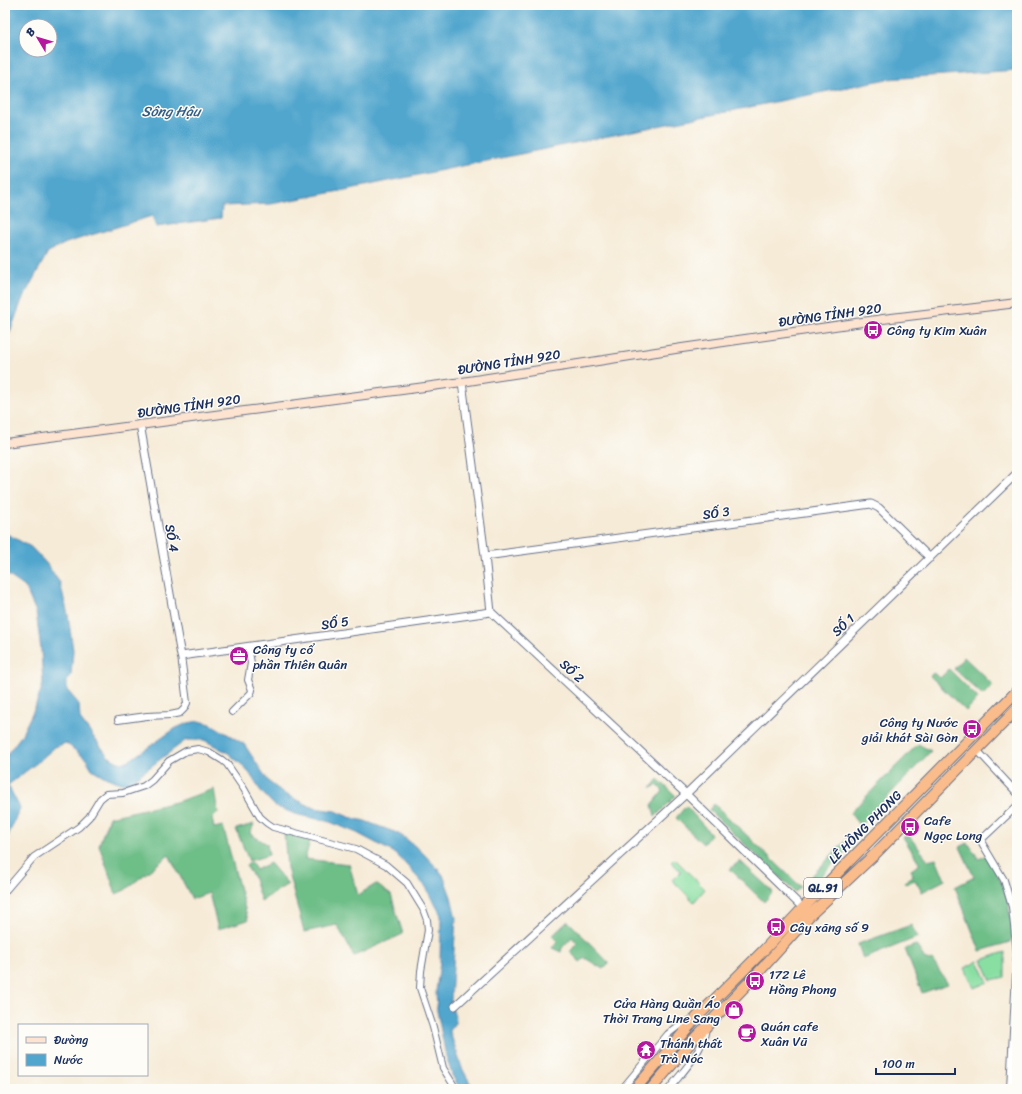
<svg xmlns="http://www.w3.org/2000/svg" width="1022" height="1094" viewBox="0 0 1022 1094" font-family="Sriracha,sans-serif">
<rect width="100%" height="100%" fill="#fdfcf7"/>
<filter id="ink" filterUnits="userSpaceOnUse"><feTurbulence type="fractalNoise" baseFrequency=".025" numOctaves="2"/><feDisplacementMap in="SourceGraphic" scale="8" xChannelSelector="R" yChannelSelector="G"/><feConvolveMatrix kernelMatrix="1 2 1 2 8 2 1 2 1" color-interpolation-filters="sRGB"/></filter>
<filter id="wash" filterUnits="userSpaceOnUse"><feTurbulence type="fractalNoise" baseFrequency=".012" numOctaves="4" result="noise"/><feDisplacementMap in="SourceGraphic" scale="16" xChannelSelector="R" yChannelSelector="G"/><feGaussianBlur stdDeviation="0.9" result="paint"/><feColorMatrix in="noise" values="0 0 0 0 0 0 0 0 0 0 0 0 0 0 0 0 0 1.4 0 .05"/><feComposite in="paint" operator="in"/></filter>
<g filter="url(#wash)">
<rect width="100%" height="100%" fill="#f6ebd7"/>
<path fill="#89dfa2" stroke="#528780" d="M675,859L705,889L694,902L672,880L681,871L671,862Z
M1005,952V977L991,980L982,960Z
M978,961L988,982L974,988L965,968Z"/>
<path fill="#6ebe88" stroke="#447673" d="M964,657L993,685L983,695L954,669Z
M949,669L978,698L966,711L930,676L933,673L940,678Z
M918,744L931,751L860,826L850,813Z
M658,779L676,796L655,817L652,805L663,791L657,785L651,788Z
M214,789L218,813L212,818L214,828L223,826L248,920L218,929L209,893L192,899L169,855L125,890L116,894L99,845L109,817L176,802Z
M714,804L801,887L795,892L709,810Z
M686,806L711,834L703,844L676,818Z
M254,824L250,834L267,844L269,855L249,861L236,829Z
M284,832L310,841L305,859L349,864L358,895L376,884L391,895L403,934L354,956L337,925L304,932L287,868Z
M909,836L928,860L936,858L945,880L922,892L915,880L905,884L904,882L913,876L911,870L920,864L903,837Z
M849,837L852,840L849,845V848L816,881H807Z
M968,843L979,859L988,854L1007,896L1013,932L1010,942L980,951L955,887L974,877L960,847Z
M740,861L773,892L764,902L730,869Z
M251,862L256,870L270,863L288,884L261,901L253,876L246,866Z
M568,921L609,963L603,969L585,958L580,962L570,952L577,943L572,937L562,948L561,952L552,948L557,941L552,936Z
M911,925L918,937L863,959L858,944Z
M916,945L925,959L929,961L932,960L948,984L922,993L905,949Z"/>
<path fill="#51a6cd" stroke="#366a96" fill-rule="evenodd" d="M5,5H1017V70L887,79L340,191L271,204L222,206L221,218L156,227L152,216L66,243L48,252L22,300L5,345ZM26,26H50V50H26Z
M5,533L31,547L46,563L60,583L68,615L73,650L71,676L67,680V690L79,704L80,719L108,756L116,761L122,763L130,760L176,728L188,723L199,721L211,724L244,744L269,782L285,794L314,808L335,811L349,817L365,821L397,833L405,838L421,851L438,869L443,875L451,897L456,918L451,1000V1006L456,1018L455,1023L450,1029V1032L462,1068L470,1083L478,1089H460L452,1075L446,1056L437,1011L436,991L440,962L441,915L426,887L400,858L391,851L357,833L330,822L295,814L275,806L270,801L260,790L250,774L242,765L228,753L204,740H186L129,783H120L105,777L92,769L86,759L66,743L55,747L38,762L8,785L20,808L5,843V757L21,736L35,707L43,684L41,650L36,612L25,587L5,573Z"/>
</g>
<g filter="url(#ink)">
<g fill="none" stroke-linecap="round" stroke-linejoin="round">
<g stroke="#687188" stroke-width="8">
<path id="minor" d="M232,712L251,693L252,690L248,680L251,663L248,647
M118,720L147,716L170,715L180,713L184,709L187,703L181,656
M977,750L1017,793
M5,891L34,857L79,827L89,817L100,799L106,794L123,793L144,786L152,780L169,761L186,751L198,749L209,752L222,760L227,764L244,789L260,817L267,823L273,827L288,831L356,849L386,865L407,883L423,909L427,920L428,930L421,971L420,988L433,1027L443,1068L456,1089
M622,1089L668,1034L677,1027L692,1019
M669,1089C683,1071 703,1052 706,1028
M1010,1089L1017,954L1012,907L1004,880L982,843L983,838L1017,806"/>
</g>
<g stroke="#687188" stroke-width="9">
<path id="tertiary" d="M462,382L485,556L491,612L686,794L803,908
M140,424L181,656L491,612
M485,556L871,504L879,508L930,558
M455,1006L686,794L1017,473"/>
</g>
<g stroke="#687188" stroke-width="10">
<path id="secondary" d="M5,443L462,382L682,348L883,319L1017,303"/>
</g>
<g stroke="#687188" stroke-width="12">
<path id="trunk" d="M635,1089L697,1017L763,951L803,908L1017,691
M651,1089L692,1041L757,974L810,915L875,854L1017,709"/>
</g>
<use href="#minor" stroke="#fff" stroke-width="6"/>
<use href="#tertiary" stroke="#fff" stroke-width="7"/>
<use href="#secondary" stroke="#fde4d1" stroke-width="8"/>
<use href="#trunk" stroke="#fabc8b" stroke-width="10"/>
</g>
</g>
<defs>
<g id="bus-disc" transform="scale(1)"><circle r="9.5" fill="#b5179e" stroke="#fdfcf7"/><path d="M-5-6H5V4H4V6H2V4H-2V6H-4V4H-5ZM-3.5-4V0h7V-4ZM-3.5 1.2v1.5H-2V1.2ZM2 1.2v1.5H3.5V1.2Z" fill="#fff"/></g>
<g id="office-disc" transform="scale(1)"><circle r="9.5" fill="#b5179e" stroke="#fdfcf7"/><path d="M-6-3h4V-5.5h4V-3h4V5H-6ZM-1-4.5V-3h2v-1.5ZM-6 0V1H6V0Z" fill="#fff"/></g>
<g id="shop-disc" transform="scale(1)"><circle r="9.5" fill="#b5179e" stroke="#fdfcf7"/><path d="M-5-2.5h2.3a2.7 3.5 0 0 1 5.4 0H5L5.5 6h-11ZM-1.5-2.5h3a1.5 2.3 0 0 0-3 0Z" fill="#fff"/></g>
<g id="cafe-disc" transform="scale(1)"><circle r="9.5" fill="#b5179e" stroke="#fdfcf7"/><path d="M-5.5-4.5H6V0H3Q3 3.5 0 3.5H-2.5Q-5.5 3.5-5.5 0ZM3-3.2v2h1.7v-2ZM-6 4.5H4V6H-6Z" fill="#fff"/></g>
<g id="temple-disc" transform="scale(1)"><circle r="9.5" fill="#b5179e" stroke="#fdfcf7"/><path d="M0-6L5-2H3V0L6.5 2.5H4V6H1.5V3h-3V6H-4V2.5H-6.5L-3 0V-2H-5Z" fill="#fff"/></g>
</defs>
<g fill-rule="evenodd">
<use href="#bus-disc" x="873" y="330"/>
<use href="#office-disc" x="239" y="656"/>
<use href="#bus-disc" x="972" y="729"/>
<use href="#bus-disc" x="910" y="827"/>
<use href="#bus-disc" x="776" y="927"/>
<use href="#bus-disc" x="755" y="981"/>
<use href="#shop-disc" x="734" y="1010"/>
<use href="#cafe-disc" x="747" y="1033"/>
<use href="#temple-disc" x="646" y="1050"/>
</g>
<g text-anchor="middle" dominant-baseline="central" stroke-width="3" stroke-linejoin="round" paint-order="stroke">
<rect fill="#fdfcf7" stroke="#5f6c8c" stroke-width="1" x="804" y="878" width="38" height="20" rx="3"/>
<g font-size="12" font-weight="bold" fill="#1b2f5e">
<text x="823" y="888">QL.91</text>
</g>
<g font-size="13" fill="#1b2f5e" stroke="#fdfcf7">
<text transform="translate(830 315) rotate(-8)">ĐƯỜNG TỈNH 920</text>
<text transform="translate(509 362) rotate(-9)">ĐƯỜNG TỈNH 920</text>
<text transform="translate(189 406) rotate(-8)">ĐƯỜNG TỈNH 920</text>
<text transform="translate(716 513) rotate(-8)">SỐ 3</text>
<text transform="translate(172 538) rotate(80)">SỐ 4</text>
<text transform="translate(335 623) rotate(-8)">SỐ 5</text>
<text transform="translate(843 625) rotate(-44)">SỐ 1</text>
<text transform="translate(572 671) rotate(43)">SỐ 2</text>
<text transform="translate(865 827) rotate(-45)">LÊ HỒNG PHONG</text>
</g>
<g font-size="13" fill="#1b2f5e" stroke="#fdfcf7" text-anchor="start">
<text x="887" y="330">Công ty Kim Xuân</text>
<text x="253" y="649">Công ty cổ<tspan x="253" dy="15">phần Thiên Quân</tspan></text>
<text x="958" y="722" text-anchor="end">Công ty Nước<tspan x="958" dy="15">giải khát Sài Gòn</tspan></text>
<text x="924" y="820">Cafe<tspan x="924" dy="15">Ngọc Long</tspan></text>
<text x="790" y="927">Cây xăng số 9</text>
<text x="769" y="974">172 Lê<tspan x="769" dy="15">Hồng Phong</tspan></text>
<text x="720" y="1003" text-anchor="end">Cửa Hàng Quần Áo<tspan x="720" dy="15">Thời Trang Line Sang</tspan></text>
<text x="761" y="1026">Quán cafe<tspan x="761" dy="15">Xuân Vũ</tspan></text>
<text x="660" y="1043">Thánh thất<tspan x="660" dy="15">Trà Nóc</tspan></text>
</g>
<g font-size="14" font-style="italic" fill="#315f8a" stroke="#fdfcf7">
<text x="171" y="111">Sông Hậu</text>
</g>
</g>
<rect width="1022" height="1094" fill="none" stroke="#fdfcf7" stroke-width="20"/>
<rect x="18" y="1024" width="130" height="52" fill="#fdfcf7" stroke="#a3aaba"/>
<rect x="26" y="1037" width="20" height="6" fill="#fde4d1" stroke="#a3aaba"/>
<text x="54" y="1044" font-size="12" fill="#1b2f5e">Đường</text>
<rect x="26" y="1054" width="20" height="12" fill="#51a6cd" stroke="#a3aaba"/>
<text x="54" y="1064" font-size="12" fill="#1b2f5e">Nước</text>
<g transform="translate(38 38) rotate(308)"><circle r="19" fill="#fdfcf7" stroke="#a3aaba"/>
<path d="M0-3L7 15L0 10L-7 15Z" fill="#b5179e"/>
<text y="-6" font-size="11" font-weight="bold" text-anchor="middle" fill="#1b2f5e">B</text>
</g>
<path d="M876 1068v6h79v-6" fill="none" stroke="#1b2f5e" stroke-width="2"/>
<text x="882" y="1068" font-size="12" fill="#1b2f5e" stroke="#fdfcf7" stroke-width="3" paint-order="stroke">100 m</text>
</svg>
